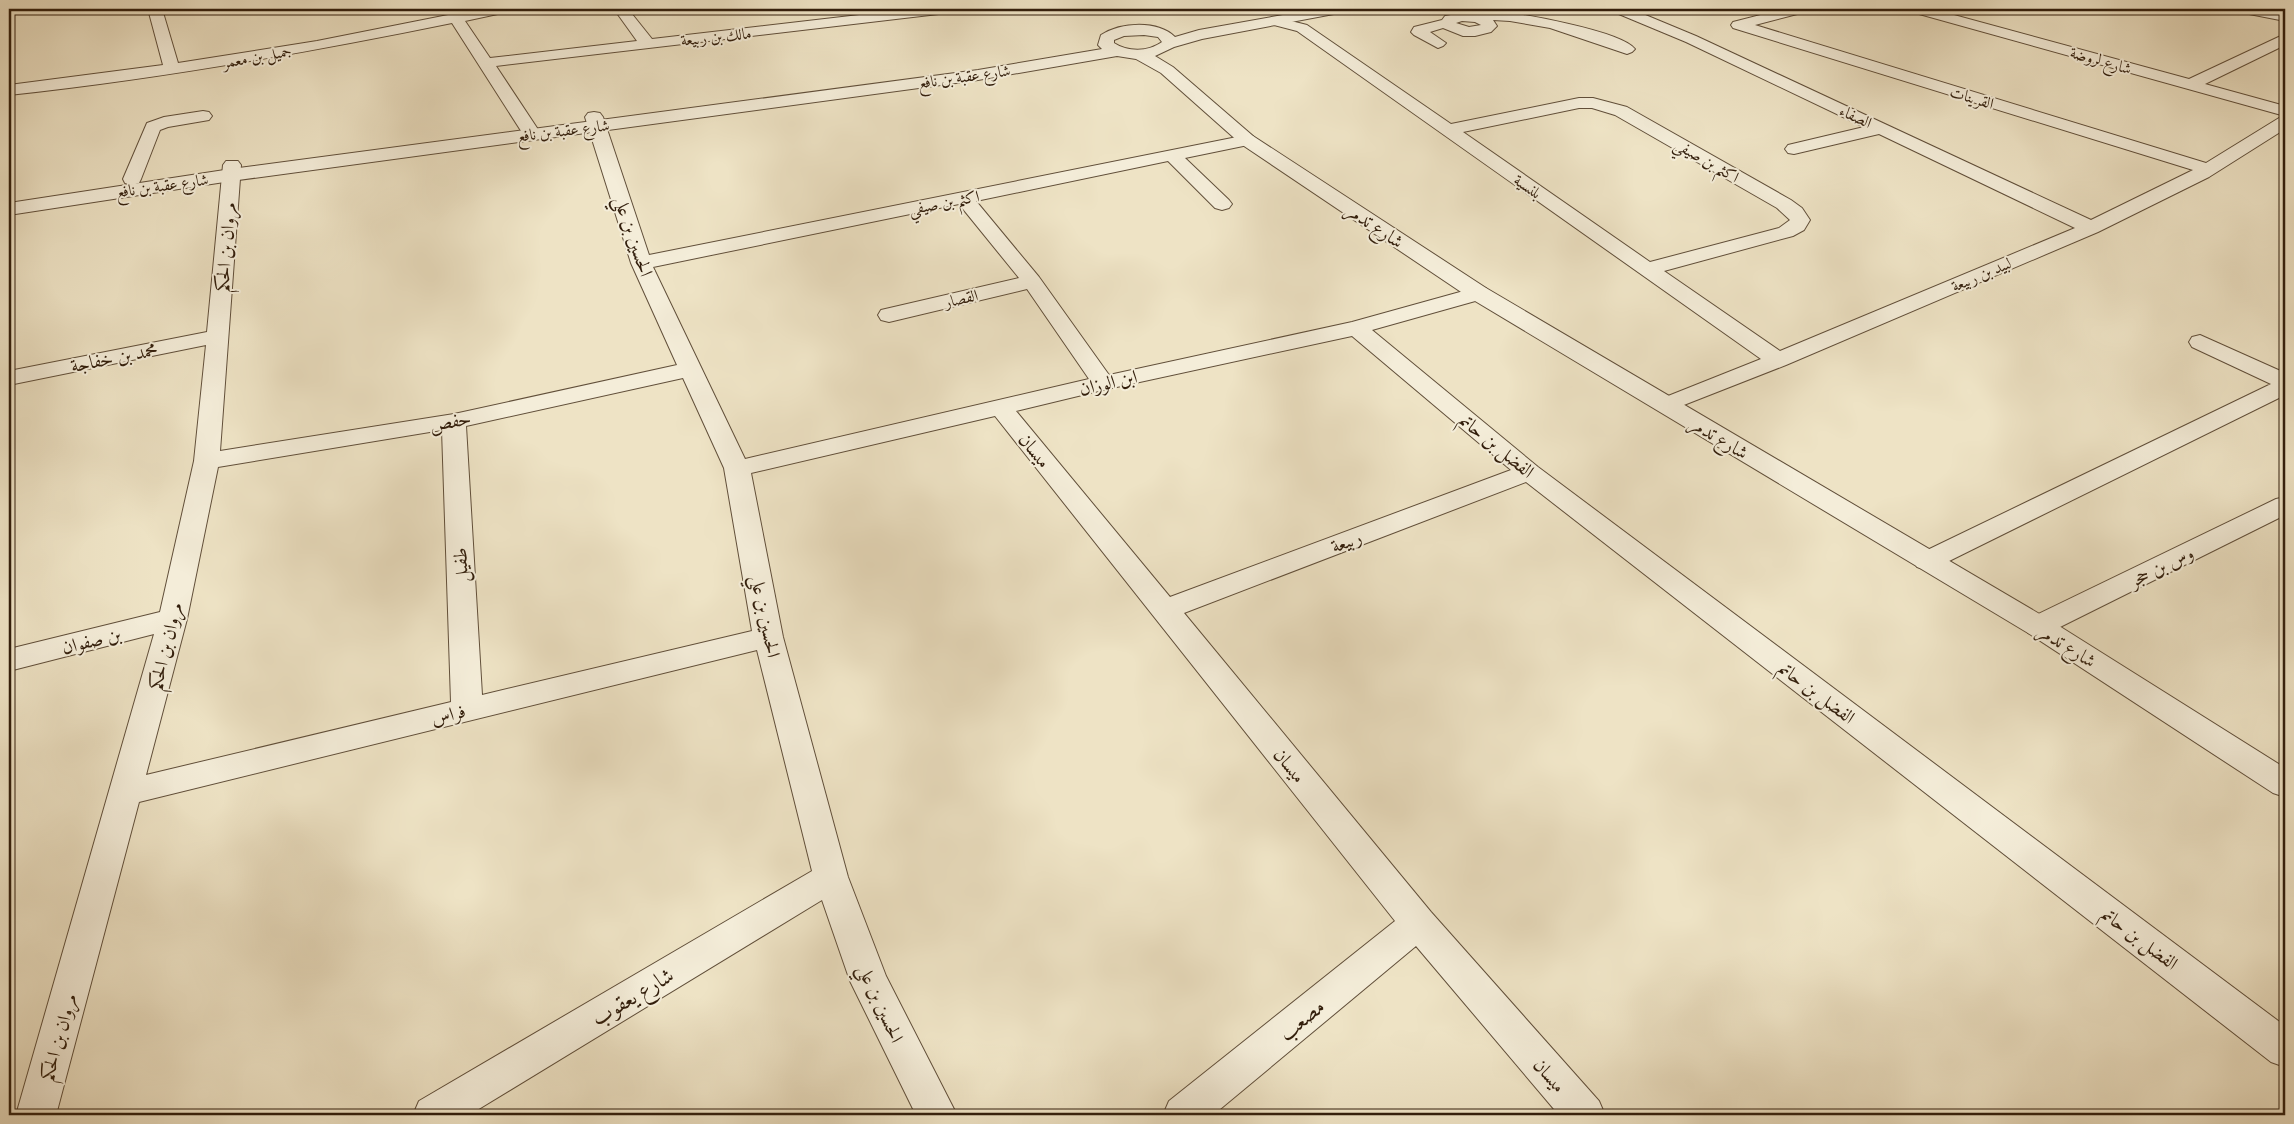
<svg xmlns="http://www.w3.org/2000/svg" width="2294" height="1124" viewBox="0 0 2294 1124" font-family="'Gentium Book Plus',Amiri,serif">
<rect width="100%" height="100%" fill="#eee3c5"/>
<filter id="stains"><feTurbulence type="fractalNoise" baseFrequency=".004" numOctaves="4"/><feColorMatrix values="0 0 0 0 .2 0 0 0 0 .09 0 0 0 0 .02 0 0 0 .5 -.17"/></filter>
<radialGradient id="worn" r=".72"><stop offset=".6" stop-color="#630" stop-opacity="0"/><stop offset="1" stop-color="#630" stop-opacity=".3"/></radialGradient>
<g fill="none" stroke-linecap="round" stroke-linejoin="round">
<g stroke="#614f3a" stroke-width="2">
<path id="minor" d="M148,9H162L178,63L317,41L448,15L445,9H459L461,13L481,9H509L507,12L465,21L490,58L637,41L614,9H628L652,39L911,9H954L947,13L496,66L541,134L538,138H526L523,134L452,23C305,53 158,79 9,95V85L163,65Z
M1612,9H1631L1696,36L2091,220L2193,170L1733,28L1731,25L1733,22L1784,9H1807L1805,12L1755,25L2206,163L2279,118L2285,117V129L2209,177L2098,232L1786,365L1666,412L1658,410L1654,405L1658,400L1761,359L1297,31L1270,24L1268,21L1270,18L1275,17L1307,25L1451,124L1579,98H1593L1627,107L1791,200L1802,208L1810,220L1804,230L1793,236L1664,271L1780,351L2075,228L1879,134L1794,154L1788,153L1785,149L1788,145L1864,127L1686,42L1614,12ZM1579,108H1592L1615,115L1777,208L1790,220L1779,228L1650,262L1463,132Z
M1910,9H1932L2189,79L2285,34V45L2205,84L2285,106V116L1912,12Z
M2237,9H2265L2285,13V21L2239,12Z
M1492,11C1516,12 1622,31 1635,49L1632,52L1627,54L1550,28L1510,21L1493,20L1497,26L1491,32L1475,36H1463L1443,28L1430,32L1446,43L1443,46L1438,48L1414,35L1411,32L1414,27L1442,20L1445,16L1462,13ZM1462,21L1475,22L1481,25L1469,27L1456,23Z
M203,111L209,112L212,116L209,120L168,127L160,130L141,179L139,183L132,185L125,183L123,179L147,123L164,117Z
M594,112L600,113L603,117L649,255L1247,135L1253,136L1256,140L1253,144L1185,158L1229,200L1232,204L1229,208L1222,210L1215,208L1168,161L976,201L1039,277L1109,375L1352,322L1478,287L1486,288L1489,293L1486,298L1372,330L1538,467L2285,1026V1067L2271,1062L1526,482L1184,613L1431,912L1599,1101L1605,1115H1559L1416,946L1213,1115H1163L1169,1101L1395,921L995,416L751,473L783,637L848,877L886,976L957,1115H916L850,981L822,900L469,1115H413L419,1101L812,871L757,650L139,802L56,1115H16L154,634L9,671V649L160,612L194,461L206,345L9,385V371L207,332L223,165L226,161H238L241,165L220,451L454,414L677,365L631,263L585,117L588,113ZM959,204L1019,278L881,310L878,315L881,320L889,322L1027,289L1089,379L745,459L653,267ZM1352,336L1511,470L1170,597L1016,411L1103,390ZM683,378L724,468L752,631L482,695L466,426ZM442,430L451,702L146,775L187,619L218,467Z
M2200,335L2285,373V395L1937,567L1927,570L1917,567L1913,561L1917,555L2271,384L2192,347L2189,342L2192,337Z
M2285,497V515L2048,633L2038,636L2028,633L2024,626L2028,619L2276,499Z"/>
</g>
<g stroke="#614f3a" stroke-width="2">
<path id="tertiary" d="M1317,9H1346L1339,13L1202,39L1174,47L1155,56L1173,67L1253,136L1486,288L2048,619L2285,768V797L2273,793L2028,633L1470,298L1241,144L1161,73L1136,59L1117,56L978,80L231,181L9,215V203L231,169L978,70L1102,49L1098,45L1101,35C1121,22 1158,20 1175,37L1199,30ZM1144,35L1158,37L1162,42C1148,52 1128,52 1114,43V40L1124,36Z"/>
</g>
<use href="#minor" fill="#f4edd9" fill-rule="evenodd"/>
<use href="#tertiary" fill="#f4edd9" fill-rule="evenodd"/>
</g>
<g text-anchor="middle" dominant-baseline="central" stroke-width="4" stroke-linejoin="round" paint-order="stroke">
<g font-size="16" fill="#321e0c" stroke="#f4edd9">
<text transform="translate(716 36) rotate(-6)">مالك بن ربيعة</text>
<text transform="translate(257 56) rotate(-10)">جميل بن معمر</text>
<text transform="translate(2101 60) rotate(16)">شارع لروضة</text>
<text transform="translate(964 76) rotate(-8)">شارع عقبة بن نافع</text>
<text transform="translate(1972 97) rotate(17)">القرينات</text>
<text transform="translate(1856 116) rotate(25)">الصفاء</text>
<text transform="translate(563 130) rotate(-7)">شارع عقبة بن نافع</text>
<text transform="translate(1707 160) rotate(30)">اكثم بن صيفي</text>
<text transform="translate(162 185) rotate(-8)">شارع عقبة بن نافع</text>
<text transform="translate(1528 186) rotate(35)">بلنسية</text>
<text transform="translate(944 202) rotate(-11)">اكثم بن صيفي</text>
<text transform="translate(1981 274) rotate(-23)">لبيد بن ربيعة</text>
<text transform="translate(961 298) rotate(-13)">القصار</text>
</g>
<g font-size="19" fill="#321e0c" stroke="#f4edd9">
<text transform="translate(1375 225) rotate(34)">شارع تدمر</text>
<text transform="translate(634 236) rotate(71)">الحسين بن علي</text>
<text transform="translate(225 247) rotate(-85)">مروان بن الحكم</text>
<text transform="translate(114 357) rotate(-11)">محمد بن خفاجة</text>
<text transform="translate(1108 382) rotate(-13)">ابن الوزان</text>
<text transform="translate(450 421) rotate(-11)">حفص</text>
<text transform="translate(1719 437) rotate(31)">شارع تدمر</text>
<text transform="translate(1497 445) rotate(39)">الفضل بن حاتم</text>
<text transform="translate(1035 450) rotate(51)">ميسان</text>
<text transform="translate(1346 541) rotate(-21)">ربيعة</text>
<text transform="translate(460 565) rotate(-93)">طفيل</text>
<text transform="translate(2161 566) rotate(-26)">وس بن حجر</text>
<text transform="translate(766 616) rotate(78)">الحسين بن علي</text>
<text transform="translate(91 640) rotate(-14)">بن صفوان</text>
<text transform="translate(2067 645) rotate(32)">شارع تدمر</text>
<text transform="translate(165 646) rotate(-76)">مروان بن الحكم</text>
<text transform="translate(1817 692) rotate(37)">الفضل بن حاتم</text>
<text transform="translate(448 714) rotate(-14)">فراس</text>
<text transform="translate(1290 765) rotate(51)">ميسان</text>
<text transform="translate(2140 938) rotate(37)">الفضل بن حاتم</text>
<text transform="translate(881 1003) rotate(65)">الحسين بن علي</text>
<text transform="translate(58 1037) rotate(-74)">مروان بن الحكم</text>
<text transform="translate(1550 1075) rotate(49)">ميسان</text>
</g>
<g font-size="22" fill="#321e0c" stroke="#f4edd9">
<text transform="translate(632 996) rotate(-31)">شارع يعقوب</text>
<text transform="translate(1301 1019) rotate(-39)">مصعب</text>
</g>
</g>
<rect width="2294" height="1124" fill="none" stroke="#eee3c5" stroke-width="30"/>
<rect x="10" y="10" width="2274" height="1104" fill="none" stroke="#321e0c" stroke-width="2.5"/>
<rect x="15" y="15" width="2264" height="1094" fill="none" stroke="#321e0c"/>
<rect width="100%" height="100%" filter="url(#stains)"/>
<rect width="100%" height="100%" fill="url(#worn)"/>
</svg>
